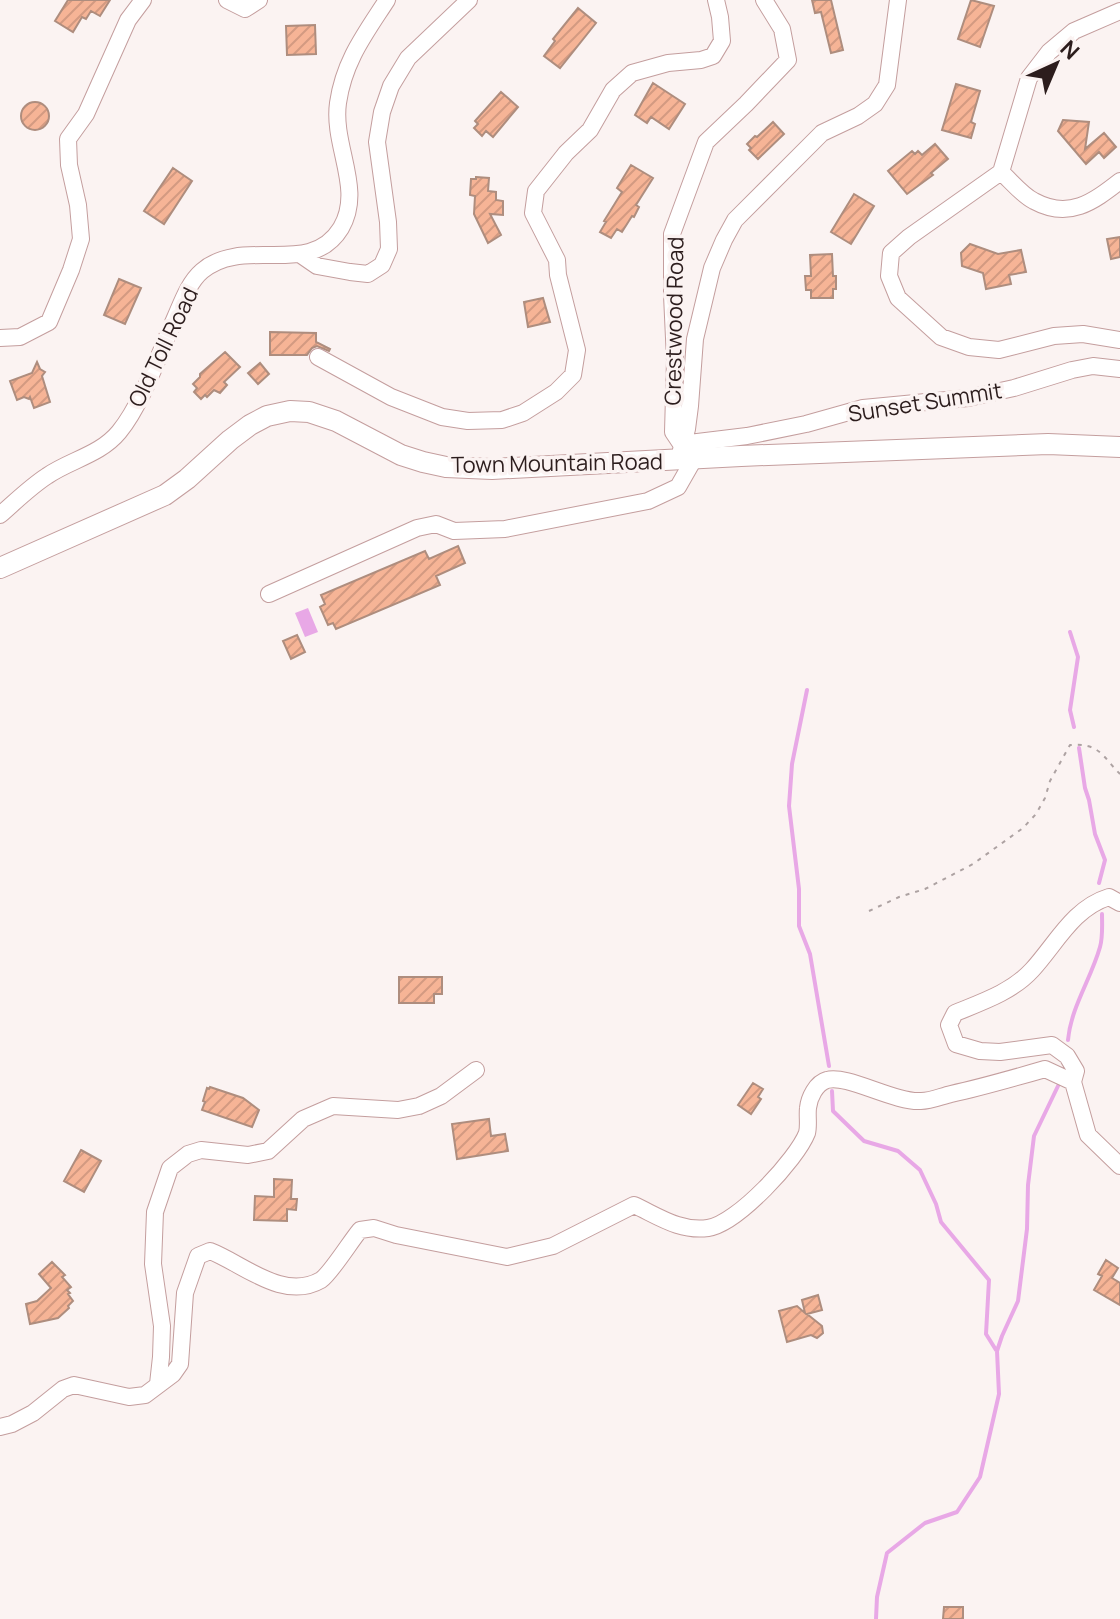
<svg xmlns="http://www.w3.org/2000/svg" width="1120" height="1619" viewBox="0 0 1120 1619" font-family="Manrope,sans-serif">
<defs>
<pattern id="building-hatch" width="6" height="6" patternUnits="userSpaceOnUse" patternTransform="scale(2)"><rect width="6" height="6" fill="#f6b496"/><path d="M-1 1l2-2M0 6l6-6M5 7l2-2" fill="none" stroke="#d39a81"/></pattern>
</defs>
<rect width="100%" height="100%" fill="#fbf3f2"/>
<path fill="#e8a8e6" d="M308,608L318,632L305,637L295,613Z"/>
<g fill="none" stroke-linecap="round" stroke-linejoin="round">
<path stroke="#e8a8e6" stroke-width="4" d="M1070,632L1078,657L1070,710L1074,727
M807,690L792,764L789,806L799,889V926L810,954L829,1066
M1079,748L1085,788L1089,800L1095,834L1105,860L1099,883
M1068,1040C1071,1007 1091,979 1100,947C1103,937 1102,925 1102,914
M832,1091L833,1111L864,1141L898,1151L920,1170L936,1204L941,1222L989,1280L986,1334L996,1350
M876,1619L877,1597L887,1553L925,1523L957,1512L980,1477L999,1394L997,1351L1002,1336L1018,1301L1027,1229L1028,1185L1034,1136L1058,1086"/>
</g>
<path fill="url(#building-hatch)" stroke="#ae8d7e" stroke-width="2" d="M68,0H110L100,16L91,11L86,19L82,17L73,32L55,21Z
M812,0H831L843,50L831,53L821,12L815,13Z
M971,0L994,6L980,47L958,39Z
M578,8L596,23L560,68L544,56L555,41L553,39Z
M315,25L316,54L287,55L286,26Z
M653,83L685,104L669,129L651,117L647,123L635,115Z
M956,84L980,91L971,122L975,124L971,138L942,130Z
M501,92L518,107L493,137L486,131L482,136L474,128L478,124L475,121Z
M21 116a14 14 0 1 1 28 0a14 14 0 1 1-28 0Z
M1063,120L1089,122L1085,149L1104,133L1116,147L1104,158L1099,152L1086,164L1058,131Z
M773,122L784,134L758,159L749,150L751,148L747,144L755,136L757,137Z
M935,144L948,159L931,173L933,175L907,194L888,171L912,151L915,154L918,151L922,155Z
M631,165L653,178L636,205L639,207L634,217L632,216L622,232L617,229L611,238L600,232L606,222L604,221L622,192L617,188Z
M173,168L192,181L164,224L144,211Z
M476,177L489,178L488,191L496,192V200L503,201V215L490,214L501,235L488,243L474,214L475,196L470,195L471,179H476Z
M854,194L874,206L851,244L831,232Z
M1120,237V257L1111,259L1107,239Z
M970,244L998,254L1021,250L1026,272L1009,275L1011,284L986,289L983,273L962,266L961,253Z
M832,254L833,276H836V289H833V298H811V290H806L805,276H811L810,255Z
M119,279L141,288L125,324L104,315Z
M543,298L550,322L528,327L524,302Z
M270,332L316,333V342L330,349L329,351L317,346L312,348L307,355H270Z
M225,352L240,367L224,382L227,385L220,393L214,390L207,397L205,395L201,399L194,392L197,388L193,384L200,377V374Z
M37,362L40,369L45,372L42,376L50,402L34,408L30,397L29,399L24,397L17,400L10,381L32,373Z
M260,363L269,374L258,384L248,373Z
M458,546L465,563L436,576L440,585L336,629L333,623L328,625L320,607L325,604L321,595L425,551L429,559Z
M297,635L305,652L291,659L283,641Z
M399,977H442V994H434V1003H399Z
M753,1083L763,1089L758,1097L761,1099L751,1114L738,1105Z
M210,1087L243,1098L259,1110L252,1127L202,1110L205,1102L203,1101L207,1088L209,1089Z
M489,1119L491,1136L505,1134L508,1151L457,1159L452,1124Z
M81,1150L101,1161L84,1192L64,1181Z
M274,1179L292,1180L291,1199H297L296,1210L287,1209V1221L254,1220L255,1196L274,1197Z
M1106,1260L1118,1268L1112,1278L1120,1283V1305L1094,1290L1102,1276L1098,1274Z
M52,1262L65,1275L62,1277L71,1287L67,1290L70,1293L68,1294L73,1301L68,1306L69,1308L58,1318L30,1324L26,1304L37,1301L51,1288L39,1274Z
M818,1295L822,1310L807,1314L822,1326L823,1333L817,1338L811,1335L787,1342L779,1311L797,1306L805,1313L802,1300Z
M944,1607H963V1619H943Z"/>
<g fill="none" stroke-linecap="round" stroke-linejoin="round">
<g stroke="#c49e9e" stroke-width="18">
<path id="minor" d="M227,0L245,9L259,0
M764,0L782,29L788,60L746,104L706,142L672,234V295L675,360L673,432L681,444L747,436L806,424L863,408L968,398L1014,388L1072,370L1093,366L1120,369
M1120,11L1074,31L1049,52L1029,78L1001,172L909,237L891,253L889,276L898,298L941,337L969,347L999,350L1054,336L1083,334L1120,340
M1001,172C1011,181 1022,195 1034,201C1069,220 1093,202 1120,181
M301,255L317,266L350,272L368,274L382,265L389,249L388,222L377,142L382,112L391,86L408,58L469,0
M0,338L20,337L49,322L71,270L81,239L78,205L69,165L68,139L86,114L128,20L143,0
M318,357L391,397L442,417L468,421L502,420L523,413L556,392L573,375L577,350L558,275L557,260L533,213L536,191L566,153L590,130L613,90L632,73L668,63L701,60L713,56L722,41L720,17L716,0
M681,450L687,429L690,406L695,339L712,268L724,240L735,220L822,133L858,116L875,104L887,85L898,0
M0,515C15,502 30,487 47,476C70,460 100,455 119,432C142,404 160,352 175,318C182,302 189,282 202,271C244,235 310,279 341,228C364,189 332,146 338,103C344,61 365,34 387,0
M269,594L417,528L436,524L454,531L505,529L648,501L678,487L694,459
M1073,1082L1076,1071L1067,1056L1052,1045L1000,1052L980,1051L956,1044L949,1025L955,1013C982,1002 1012,992 1032,970C1056,944 1073,908 1109,897L1120,903
M158,1384L161,1357L162,1326L153,1264L155,1212L170,1168L188,1154L201,1150L248,1155L268,1151L303,1119L333,1106L398,1110L419,1106L441,1096L476,1070
M0,1427L12,1424L33,1413L63,1389L74,1385L129,1397L145,1395L173,1374L180,1364L185,1293L198,1256L210,1251C242,1263 283,1302 321,1280C331,1273 350,1242 360,1230L374,1228L396,1235L507,1257L553,1246L634,1205C658,1216 680,1232 708,1228C737,1224 797,1159 807,1133C809,1125 807,1116 808,1108C809,1098 816,1083 827,1080C847,1074 895,1103 921,1101C931,1101 942,1096 951,1094C983,1087 1014,1078 1045,1069L1073,1082L1088,1135L1120,1166"/>
</g>
<g stroke="#c49e9e" stroke-width="22">
<path id="major" d="M0,568L165,495L187,479L230,440L250,425L267,416L290,411L309,412L336,421L401,455L423,462L446,467L492,469L741,456L1048,444L1120,447"/>
</g>
<path stroke="#ada2a2" stroke-width="2" stroke-dasharray="4 6" stroke-linecap="butt" d="M869,911L899,897L925,889L973,864L1023,828L1036,814L1045,798L1050,781L1070,745C1100,743 1102,756 1120,774"/>
<use href="#minor" stroke="#fff" stroke-width="16"/>
<use href="#major" stroke="#fff" stroke-width="20"/>
</g>
<g text-anchor="middle" dominant-baseline="central" stroke-width="7" stroke-linejoin="round" paint-order="stroke">
<g font-size="22" fill="#2c1d1d" stroke="#fbf3f2">
<text transform="translate(674 321) rotate(-89)">Crestwood Road</text>
<text transform="translate(163 347) rotate(-64)">Old Toll Road</text>
<text transform="translate(925 402) rotate(-9)">Sunset Summit</text>
<text transform="translate(557 463) rotate(-1)">Town Mountain Road</text>
</g>
</g>
<g transform="translate(1056 64) rotate(44)" stroke="#fbf3f2" stroke-width="6" paint-order="stroke">
<path d="M0-6L14 30L0 20L-14 30Z" fill="#2c1d1d"/>
<text y="-12" font-size="22" font-weight="bold" text-anchor="middle" fill="#2c1d1d">N</text>
</g>
</svg>
